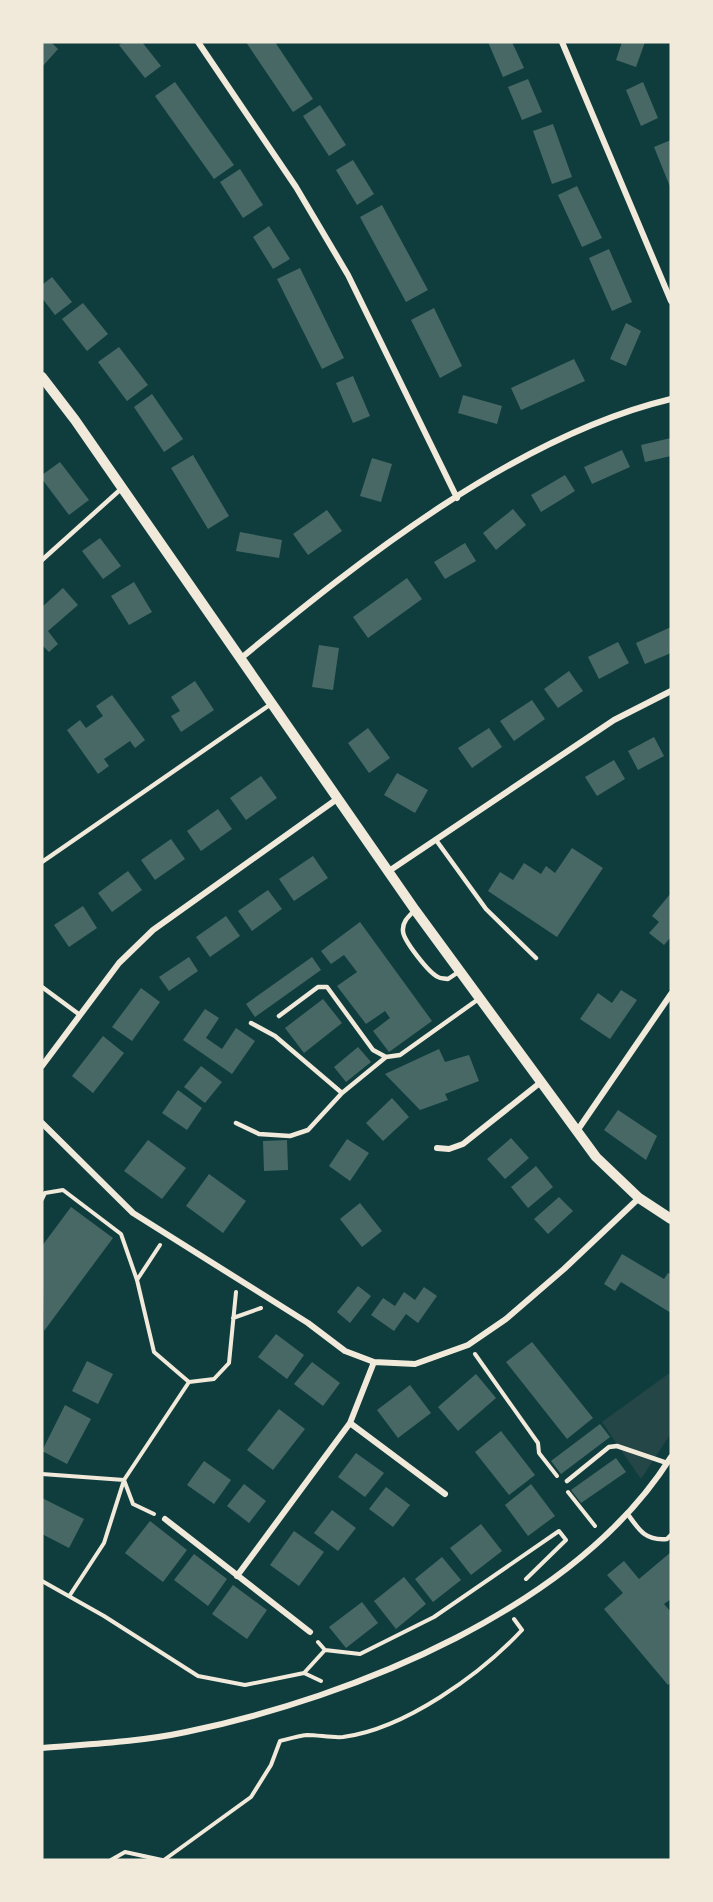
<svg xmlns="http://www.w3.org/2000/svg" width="713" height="1902" viewBox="0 0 713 1902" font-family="Overpass,sans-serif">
<rect width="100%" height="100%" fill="#0f3d3e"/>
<path fill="#244646" d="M671,1372V1433L641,1479L602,1422Z"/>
<path fill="#486865" d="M42,42H51L58,49L42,67Z
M123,42H142L161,66L145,78L119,45Z
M246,42H275L313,99L293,112Z
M488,42H512L524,68L503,77Z
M622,42H645L636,67L616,60Z
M528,79L542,112L522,120L508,87Z
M175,82L234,165L214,179L155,96Z
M643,82L658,118L641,126L626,90Z
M320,105L346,145L329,156L303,116Z
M553,124L572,177L552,184L533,131Z
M671,140V189L654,147Z
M353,160L374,194L357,205L336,170Z
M240,169L263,205L243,218L220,182Z
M577,186L602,238L582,247L558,195Z
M382,205L428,290L406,302L360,217Z
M269,226L290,259L273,269L253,237Z
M609,249L632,302L612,311L589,258Z
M300,268L344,358L322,369L277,279Z
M52,277L72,302L55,315L42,298V285Z
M83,303L108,334L87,351L62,319Z
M434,308L462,366L440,378L411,320Z
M626,323L641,331L626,366L610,359Z
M119,347L148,385L127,401L98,362Z
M574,359L585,381L521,410L511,388Z
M353,376L370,416L353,423L336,383Z
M152,394L183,439L164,452L134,407Z
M463,395L502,406L497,424L458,413Z
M671,438V456L645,462L641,445Z
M622,450L630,467L592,484L584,467Z
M193,455L229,516L208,529L171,468Z
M372,458L392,464L381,502L360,496Z
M60,462L89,500L69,515L42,479V475Z
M565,475L575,491L541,512L531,495Z
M513,509L526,525L496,550L483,533Z
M327,510L342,531L308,555L293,534Z
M240,532L282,540L279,558L236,551Z
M100,538L121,566L103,579L82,551Z
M465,543L476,561L445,579L434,562Z
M407,578L422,599L368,638L353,617Z
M134,582L152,612L129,625L111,596Z
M63,588L78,605L48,631L58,644L49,652L42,645V607Z
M671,627V653L645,664L636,643Z
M618,642L629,663L599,679L588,657Z
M319,645L339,648L333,690L312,687Z
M569,671L583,691L558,708L544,689Z
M195,681L214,710L181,732L171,716L180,711L171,697Z
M112,695L145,740L135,748L130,741L104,759L109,766L98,774L67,730L80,720L86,728L103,716L96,706Z
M532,700L545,719L514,741L500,721Z
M368,728L390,758L369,773L348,743Z
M489,728L502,747L472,768L458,748Z
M654,737L664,756L638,770L628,751Z
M614,760L625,779L597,796L585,777Z
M397,773L428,790L415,813L384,795Z
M261,776L277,798L246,820L230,798Z
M218,809L232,829L201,851L187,831Z
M171,839L185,859L155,880L141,860Z
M572,848L603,868L557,937L488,891L500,872L513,880L524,863L541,874L546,866L555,873Z
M313,856L328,878L294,901L279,879Z
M128,871L142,890L112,912L98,893Z
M268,890L282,909L252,931L238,911Z
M671,893V937L664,945L649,933L659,922L652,916Z
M83,906L97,928L69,947L54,925Z
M226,916L240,936L210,957L196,937Z
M360,922L432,1021L389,1052L373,1031L390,1018L385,1011L366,1024L337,986L357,972L344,955L331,964L321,951Z
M189,957L198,971L169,991L159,977Z
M312,957L321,970L255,1017L246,1004Z
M141,988L160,1002L132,1041L112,1027Z
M621,990L637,1000L610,1039L580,1019L598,993L612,1003Z
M323,999L342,1023L304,1053L285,1028Z
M205,1009L219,1018L206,1038L222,1049L236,1028L255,1041L232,1074L183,1040Z
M103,1036L124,1053L93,1093L72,1076Z
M358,1047L371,1062L346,1082L334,1067Z
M439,1049L445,1062L469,1055L479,1081L445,1094L448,1100L420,1110L385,1074Z
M201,1066L222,1082L205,1103L184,1087Z
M178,1090L202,1108L187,1130L162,1113Z
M392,1098L409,1117L383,1141L366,1123Z
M618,1110L657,1136L646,1160L604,1130Z
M511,1138L529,1158L505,1179L487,1159Z
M347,1139L369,1153L350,1181L329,1166Z
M148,1140L186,1168L162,1199L124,1171Z
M287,1140L288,1170L264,1171L263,1141Z
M536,1166L553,1187L528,1208L511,1187Z
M209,1174L246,1201L223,1233L186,1206Z
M559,1197L573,1211L548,1234L534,1219Z
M360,1203L382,1231L362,1247L340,1219Z
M71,1207L113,1238L44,1331L42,1246Z
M622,1254L664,1279L668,1273L671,1274V1313L621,1282L615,1291L604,1284Z
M358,1286L371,1296L350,1323L337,1312Z
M424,1287L437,1296L418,1323L406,1314L394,1331L371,1315L383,1298L395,1306L404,1292L415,1300Z
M276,1334L304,1355L287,1379L258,1357Z
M532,1342L593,1418L567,1439L506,1362Z
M87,1361L113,1374L98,1404L72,1391Z
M312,1362L340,1383L323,1406L294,1384Z
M476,1374L496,1398L458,1431L438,1407Z
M410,1385L431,1413L398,1438L377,1410Z
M65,1405L91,1419L67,1464L42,1451Z
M279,1409L305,1429L273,1470L247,1450Z
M600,1424L610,1437L561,1474L551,1461Z
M501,1431L535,1475L509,1495L475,1452Z
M356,1453L384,1473L365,1497L338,1477Z
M616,1458L626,1472L581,1503L571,1490Z
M204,1461L231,1480L214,1504L187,1485Z
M244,1484L266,1501L249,1523L227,1506Z
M531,1484L555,1516L528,1536L505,1505Z
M386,1487L410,1505L393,1527L369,1509Z
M42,1498L84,1519L69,1548L42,1534Z
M332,1510L356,1528L338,1551L314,1533Z
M150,1521L187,1550L163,1582L125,1553Z
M481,1524L502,1551L471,1575L450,1548Z
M294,1531L324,1552L299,1586L270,1565Z
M671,1552V1599L664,1604L671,1612V1682L668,1685L604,1609L623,1593L607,1575L624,1561L639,1579Z
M194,1554L227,1579L208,1606L174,1580Z
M442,1557L461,1580L433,1602L415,1579Z
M404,1577L426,1604L396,1629L374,1601Z
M233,1585L267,1610L247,1639L212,1614Z
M362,1602L378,1623L346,1648L329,1627Z"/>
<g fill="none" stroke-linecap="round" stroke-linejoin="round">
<path stroke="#f1e9da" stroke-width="4" d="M42,1199L45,1193L63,1190L121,1234L137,1280L154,1352L189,1382L214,1379L229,1363L236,1292
M137,1280L160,1245
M233,1318L261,1308
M475,1354L538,1443L539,1453L557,1476
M42,1474L124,1480L133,1504L154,1514
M568,1492L595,1526
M42,1581L104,1616L198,1676L245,1685L304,1673L321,1681
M70,1595L104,1543L124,1480L189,1382
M325,1650L360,1654L434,1617L559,1531L566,1540L526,1579
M304,1673L325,1650L318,1642
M111,1860L125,1852L162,1860
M164,1860L251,1797L271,1765L280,1741C288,1739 298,1736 307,1735C319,1735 331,1738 343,1737C405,1729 481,1674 522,1630L514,1619"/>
<path stroke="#f1e9da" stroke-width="4.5" d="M42,560L121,489
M436,840L486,909L536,958
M42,862L271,704
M414,911C409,916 402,922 403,931C403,940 429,973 438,977C441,979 444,978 448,979L460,971
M42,987L80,1015
M279,1016L318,987H327L373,1050L386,1057L400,1055L480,998
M251,1023L275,1036L342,1093
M236,1123L259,1134L290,1136L308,1130L342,1093L386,1057
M567,1481L609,1447L617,1446L667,1463
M627,1513C639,1530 645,1541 667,1539L671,1535"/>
<path stroke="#f1e9da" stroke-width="6" d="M198,42L296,187L348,275L457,498
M562,42L671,301
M240,659C361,559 516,436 671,399
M389,871L614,720L671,691
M42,1066L119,963L153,930L337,799
M42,1123L133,1213L308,1323L345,1351L374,1362L415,1364L468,1345L506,1319L564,1269L639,1198
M577,1131L671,994
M437,1148L449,1149L463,1144L541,1082
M350,1423L445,1494
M165,1519L310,1632
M237,1576L350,1423L374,1362
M42,1748C90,1744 139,1742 186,1732C354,1697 576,1608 671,1457"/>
<path stroke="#f1e9da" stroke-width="10" d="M42,377L75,420L415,910L596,1157L639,1198L671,1219"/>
</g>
<rect width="713" height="1902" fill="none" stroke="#f1e9da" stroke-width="87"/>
</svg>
